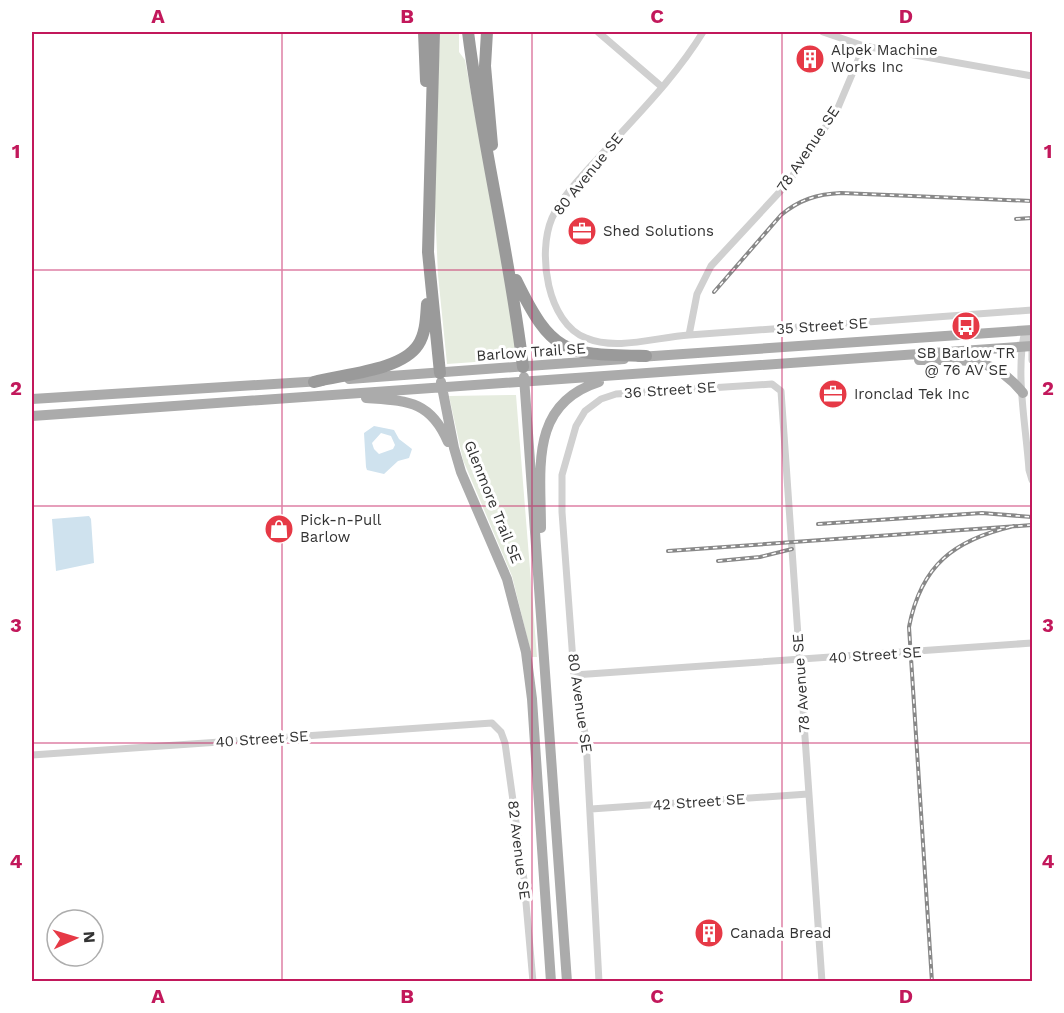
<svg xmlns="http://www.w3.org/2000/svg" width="1064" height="1013" viewBox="0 0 1064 1013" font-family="'Work Sans',sans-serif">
<rect width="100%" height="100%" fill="#fff"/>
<path fill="#e6ecdf" d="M440,32H459V52L465,60L512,318L516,359L447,364L438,275L434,185Z
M516,395L537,657H532L512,576L463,460L449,396Z"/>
<path fill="#cfe2ee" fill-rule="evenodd" d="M374,426L394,430L399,439L412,449L409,458L398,461L384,474L367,470L366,467L364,433ZM381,433L391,436L395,445L393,449L379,454L374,449L372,443Z
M89,516L91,519L94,563L56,571L52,519Z"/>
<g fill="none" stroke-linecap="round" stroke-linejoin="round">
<path stroke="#d0d0d0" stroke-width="7" d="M598,32L662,87
M703,32C675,78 635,117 599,157C583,175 562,196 552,218C537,253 547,323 586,338C617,351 657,337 689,335C804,327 918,318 1032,310
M823,32L864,46L1032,76
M1025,330C1015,374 1026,425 1029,470L1032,480
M1025,330L1032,346V360
M689,335L697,294L711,266L787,184L837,110L864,46
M574,675L1032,643
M32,755L492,723L501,732L505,743L524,880L533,982
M591,809L808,794
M599,982L586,739L574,675L562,512V475L576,426L585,411L601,399L616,394L772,384L781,391L822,982"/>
<path stroke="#ababab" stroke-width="10" d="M639,357L1032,330
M919,360C966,361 991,354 1023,393
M524,377L567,982
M349,379L624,359
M441,382L454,448L461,472L507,579L526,652L532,699L551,982
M366,398C407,401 430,400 448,442
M32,399L322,381
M32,416L1032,346
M541,528C541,469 529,404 599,382"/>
<path stroke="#9a9a9a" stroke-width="12" d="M424,32L426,81
M434,32L428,252L440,373
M468,32C482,144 510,255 523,367
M487,32L485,66L492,145
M516,280C553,356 565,354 646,356
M314,382C343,374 401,371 418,345C426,333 426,317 427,304"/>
<g stroke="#888" stroke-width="4">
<path id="rail" d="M1016,219L1032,218
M714,292L781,215C799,200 817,194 841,193L1032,201
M818,524L982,513L1032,517
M668,551L1032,525
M718,561L760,557L792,549
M932,982L909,627C921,565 954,540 1014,526"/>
</g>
<use href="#rail" stroke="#fff" stroke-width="1.5" stroke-dasharray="4.5" stroke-linecap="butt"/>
</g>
<path fill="none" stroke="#c2185b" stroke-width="1.5" stroke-opacity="0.55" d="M282,32V982M532,32V982M782,32V982M32,270H1032M32,506H1032M32,743H1032"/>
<defs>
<g id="building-disc" transform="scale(1.5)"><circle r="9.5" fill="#e63946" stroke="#fff"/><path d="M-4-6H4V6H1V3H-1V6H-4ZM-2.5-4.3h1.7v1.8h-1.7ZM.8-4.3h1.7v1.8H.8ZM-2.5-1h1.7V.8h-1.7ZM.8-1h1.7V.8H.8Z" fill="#fff"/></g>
<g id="office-disc" transform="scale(1.5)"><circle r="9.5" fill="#e63946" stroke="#fff"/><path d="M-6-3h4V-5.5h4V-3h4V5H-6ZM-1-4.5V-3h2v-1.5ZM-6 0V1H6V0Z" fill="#fff"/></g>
<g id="bus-disc" transform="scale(1.5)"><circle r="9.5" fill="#e63946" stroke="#fff"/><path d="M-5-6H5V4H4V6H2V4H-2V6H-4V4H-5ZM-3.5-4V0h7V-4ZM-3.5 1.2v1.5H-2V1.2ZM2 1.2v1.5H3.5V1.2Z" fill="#fff"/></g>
<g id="shop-disc" transform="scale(1.5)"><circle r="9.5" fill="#e63946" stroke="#fff"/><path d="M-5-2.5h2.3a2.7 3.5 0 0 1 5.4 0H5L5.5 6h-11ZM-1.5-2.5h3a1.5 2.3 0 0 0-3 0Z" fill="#fff"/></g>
</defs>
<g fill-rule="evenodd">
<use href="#building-disc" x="810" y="59"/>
<use href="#office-disc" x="582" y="231"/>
<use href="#bus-disc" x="966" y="326"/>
<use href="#office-disc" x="833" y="394"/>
<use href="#shop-disc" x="279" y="529"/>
<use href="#building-disc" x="709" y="933"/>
</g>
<g text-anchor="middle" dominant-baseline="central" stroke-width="6" stroke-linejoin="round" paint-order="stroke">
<g font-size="15" fill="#333" stroke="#fff" text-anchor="start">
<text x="831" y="50">Alpek Machine<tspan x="831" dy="17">Works Inc</tspan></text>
<text x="603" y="231">Shed Solutions</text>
<text x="966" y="353" text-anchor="middle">SB Barlow TR<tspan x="966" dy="17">@ 76 AV SE</tspan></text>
<text x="854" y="394">Ironclad Tek Inc</text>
<text x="300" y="520">Pick-n-Pull<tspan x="300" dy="17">Barlow</tspan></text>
<text x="730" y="933">Canada Bread</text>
</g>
<g font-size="15" fill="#333" stroke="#fff">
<text transform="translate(808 149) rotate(-56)">78 Avenue SE</text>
<text transform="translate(588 174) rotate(-51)">80 Avenue SE</text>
<text transform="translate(822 326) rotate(-4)">35 Street SE</text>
<text transform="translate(531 352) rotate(-4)">Barlow Trail SE</text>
<text transform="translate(670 390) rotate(-4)">36 Street SE</text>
<text transform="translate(493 502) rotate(68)">Glenmore Trail SE</text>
<text transform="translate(875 655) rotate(-4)">40 Street SE</text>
<text transform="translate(801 683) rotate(-94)">78 Avenue SE</text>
<text transform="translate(580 703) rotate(82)">80 Avenue SE</text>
<text transform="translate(262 739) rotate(-4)">40 Street SE</text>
<text transform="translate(699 802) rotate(-4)">42 Street SE</text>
<text transform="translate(519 850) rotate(83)">82 Avenue SE</text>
</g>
</g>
<rect width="1064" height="1013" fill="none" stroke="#ffffff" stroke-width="66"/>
<g transform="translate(75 938) rotate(86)"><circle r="28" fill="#ffffff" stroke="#adadad" stroke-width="1.5"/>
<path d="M0-4.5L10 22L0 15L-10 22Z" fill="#e63946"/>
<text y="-9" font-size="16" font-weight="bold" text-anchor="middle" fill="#333333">N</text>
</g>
<rect x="33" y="33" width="998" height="947" fill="none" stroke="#c2185b" stroke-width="2"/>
<g font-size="20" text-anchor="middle" font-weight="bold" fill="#c2185b">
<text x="158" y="23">A</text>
<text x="407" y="23">B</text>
<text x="657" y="23">C</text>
<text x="906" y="23">D</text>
<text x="16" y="158">1</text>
<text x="1048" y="158">1</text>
<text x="16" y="395">2</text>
<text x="1048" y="395">2</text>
<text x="16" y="632">3</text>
<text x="1048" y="632">3</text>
<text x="16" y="868">4</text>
<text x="1048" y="868">4</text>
<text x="158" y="1003">A</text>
<text x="407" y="1003">B</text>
<text x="657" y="1003">C</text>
<text x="906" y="1003">D</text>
</g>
</svg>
